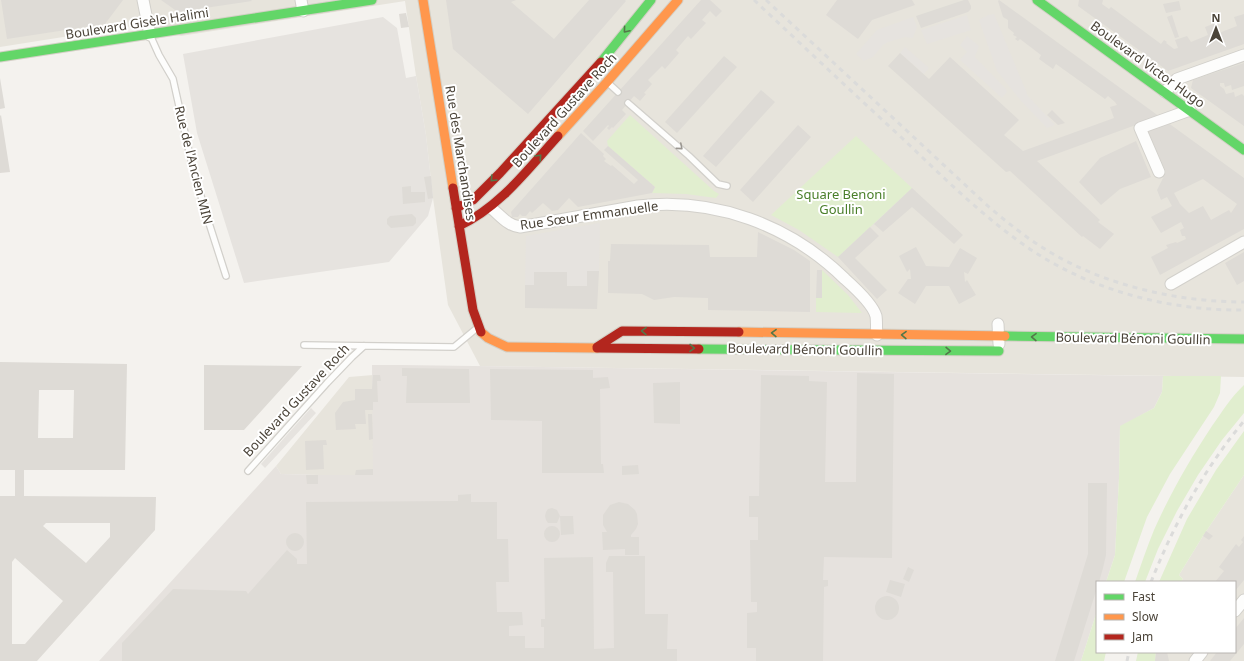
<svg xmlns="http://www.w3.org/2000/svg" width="1244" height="661" viewBox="0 0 1244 661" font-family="'Noto Sans',sans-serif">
<rect width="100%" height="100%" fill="#f4f2ee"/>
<path fill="#e7e4dc" d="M0,0H1244V377L480,366L448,305L433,198L426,135L416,76L405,1L181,36L139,25L0,47Z
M373,375V475H318L281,474L276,466L349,377Z
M1244,475V661H1155L1156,652H1235V582H1181L1183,579L1179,575L1203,536Z"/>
<path fill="#e6e2de" d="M372,365H401L1163,376L1162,392L1154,408L1120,427L1119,478L1115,555L1106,582H1097V611L1081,661H99L276,466L281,474L318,475H373Z"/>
<path fill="#e1eecf" d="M630,115L714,191L719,194L716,198L686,194L652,193L655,187L608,146L607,141Z
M856,136L912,188L838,257L799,230L771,215Z
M822,270L848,295L862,313L816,312V298H822Z
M1163,376H1221L1220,393L1214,407L1170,474L1147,517L1124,582H1106L1115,555L1119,478L1120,426L1154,408L1162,392Z
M1244,385V413L1222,440L1198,475L1177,511L1158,549L1145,582H1135C1141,565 1147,547 1154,530C1170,494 1190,459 1212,426C1222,412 1231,397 1244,385Z
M1244,431V475L1203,536L1179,575L1183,579L1181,582H1159L1187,519L1216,470Z
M1097,611V652H1106L1104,661H1081Z
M1138,652H1156L1155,661H1136Z"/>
<path fill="#e6e3df" d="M994,14L1028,96L1055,125L1047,128L1021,101L997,71L979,20L988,15Z
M967,15L971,30L927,44L921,30Z
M383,17L397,28L406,78L416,76L426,135L433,198L428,216L389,262L244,283L197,133L183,54Z
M913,17L917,27L913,38L905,37L888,42L883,45L873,57L864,61L856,54L877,30Z
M967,36L979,46L975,57L1006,89L1007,92L1002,98L960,60L967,52L960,45Z
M905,47L929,68L924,74L900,53Z
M600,223L599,271H587V286L525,285L526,236Z
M311,408L316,413L265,468L261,464Z"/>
<path fill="#dedbd6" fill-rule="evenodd" d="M1,0H123L105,24L7,39Z
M161,0H251L252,1L178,12Z
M446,0H516L511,2L554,39L589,0H625L626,1L528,114L453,49Z
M701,0H710L722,11L716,17L710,11L702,20L706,23L691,39L688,36L676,50L679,53L665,69L662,66L648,80L652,84L644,93L646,94L640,101L634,96L622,110L626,114L613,128L612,127L609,130L607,128L609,126L608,125L593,141L583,131Z
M837,0H912L915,5L872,20L858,39L826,15Z
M964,0H968L971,6V9L968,12L921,28L916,16Z
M999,0L1244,178V229L1160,275L1151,257L1168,248L1166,245L1176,242L1177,243L1186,239L1185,236H1182L1180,230L1184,228L1181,222L1161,233L1151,217L1172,206L1167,197L1161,200L1157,190L1166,172L1144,122L1037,161L1100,220L1098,222L1114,234L1100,249L1083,236L1082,237L1010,171L1006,172L888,66L900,53L929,79L950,57L1019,120L1004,135L1023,151L1114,118L1110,107L1117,105L1115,102L1108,96L1105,99L1056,64L1053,69L1039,59L1041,55L1020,39L1018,41L1015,39L1017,37L1013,35L1014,33L1008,28V20L1003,17L998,1ZM1203,179L1237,204L1231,213L1229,210L1211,220L1203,206L1189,213L1180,204L1174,193Z
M1079,0H1103L1102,4L1109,9L1111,7L1161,44L1164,40L1167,42L1166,43L1174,49L1178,48L1175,40L1187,36L1191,42L1208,35L1205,27L1216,23L1219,33L1237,26L1234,17L1244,14V44L1168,71L1078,6Z
M1179,1L1181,10L1166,13L1163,4Z
M406,13L409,27L401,28L399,14Z
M1172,15L1179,37L1175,38L1167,17Z
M724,56L737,67L677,133L665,122Z
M1244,63V86L1232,90L1231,85L1225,87L1224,83H1220V86L1224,89L1226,94L1234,92L1235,97L1242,94L1244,96V126L1191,88L1193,80Z
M0,78L5,108L0,109Z
M761,90L775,102L716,167L703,156Z
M1052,110L1065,123L1058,125L1047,115Z
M1,115L10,172L0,173V116Z
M798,125L811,137L753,202L740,190Z
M581,133L604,154L603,156L606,159L604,161L611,166L612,165L634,184L638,180L604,150L608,146L655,187L652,193L578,207L569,198L558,210L552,211L543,203L532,213L530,211L526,216H522L520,214L518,217H512L511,212Z
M1136,141L1151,177L1120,189L1101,205L1079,182L1100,158Z
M431,176L433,198L428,199L424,177Z
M411,186V192H425V202L403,204L402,187Z
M912,188L963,235L954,244L912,207L883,232L874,224Z
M412,214L416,218V223L413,226L391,228L387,224V219L390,216Z
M870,227L879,236L855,258L887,290L877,299L838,257Z
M758,232L794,250L810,261V312L708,310V298L674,297L654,300L642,294L608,293V261H610L611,244L709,245L710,257H757Z
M916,247L926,266L949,267L960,248L977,258L968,274L964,272L965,282L967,280L976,295L959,304L949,286H926L915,304L898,293L908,279H911L910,269L907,272L899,256Z
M1244,252V281L1237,285L1225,263Z
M817,270H822V298H816Z
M587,271H599L597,309L525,308V285H534V272H567V286H587Z
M0,362L127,364L125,470H24V496L156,497L155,530L37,661H0V496H15V470H0ZM39,390H74L73,438H38ZM46,523H110V537L86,563L43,526ZM15,558L63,601L25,644H12V562Z
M204,365L302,366L244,430H204Z
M402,368L469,369L470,403H406L407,376H402Z
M490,369L593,370V378L608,377L610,388L600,389L601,464H603L604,473H542V421L491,420Z
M857,373L894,374L892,558L824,557L823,580H828V586L824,587L823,661H756V648H747V613L757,612V602H751L750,540H758V517H749V496H759L761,375L809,376V381L827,382L825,482H856Z
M373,375H380L381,381H377L378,402H373V410H365L366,424H355L356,429L336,430L335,413L343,402L355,400V389H372Z
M680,382V424L654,423L653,383Z
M368,414H372L373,439L369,440Z
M326,440L327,445H323L324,469L306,470L305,441Z
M638,465L639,474L622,475V466Z
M373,469V475H355L356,470Z
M306,475H318V484H307Z
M1088,483H1107L1106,555L1103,568L1099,582H1097V588L1074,661H1055L1088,554Z
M471,494V502H497V539H508L509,582H496L497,612H522L523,625L509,626V636H525V648H544V627H541V619H545L544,558L593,557L594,649L614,648L613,572H606V563L609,556H645V614H668L667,649H677V661H122V643L173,589L246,591L248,594L287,550L297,559V564H307L306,502L458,501V495Z
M619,502L628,504L635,510L637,514L638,524L636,529L631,535V537H639V555H625V549L603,550L602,532H607L603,525V515L610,505Z
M552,508L557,510L560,516H573L574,534L561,535L560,516L557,523H548L546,520L545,516L546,512L548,509Z
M544 534a8 8 0 1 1 16 0a8 8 0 1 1-16 0Z
M1206,531L1213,536L1209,540L1203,536Z
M286 542a9 9 0 1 1 18 0a9 9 0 1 1-18 0Z
M1244,536V580L1235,591V582H1215L1224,571L1219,567L1236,544L1239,547L1243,542L1241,540Z
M908,567L914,570L909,582L903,579Z
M890,580L905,584L901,597L886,592Z
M875 608a12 12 0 1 1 24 0a12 12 0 1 1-24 0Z
M1244,618V644L1230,661H1210L1217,652H1235V629Z
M1156,652H1167L1169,661H1155Z"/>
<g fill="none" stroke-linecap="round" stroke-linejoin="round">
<g stroke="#d2d0cb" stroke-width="8">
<path id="lane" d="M150,35L159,55L173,79L193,169L208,220L226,276
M607,82L618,92
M628,103L689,156L718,184L727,186
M304,345L454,347L477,328
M248,471L327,383L352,357L364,346"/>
</g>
<g stroke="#d2d0cb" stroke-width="13">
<path id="street" d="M143,0L150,35
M301,0L303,11
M1165,92L1177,79L1244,55
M1159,172L1140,128L1190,110
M491,208C500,215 508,226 520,227L638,206C715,197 790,225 845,279C854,287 873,305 876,316C877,322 876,329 877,335
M1171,284L1244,242
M998,324L999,344
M1235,611L1244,600
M1195,661L1202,652"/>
</g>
<g stroke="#d3cfc5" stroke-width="11">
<path id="fast" d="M1037,0L1244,150
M0,57L372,0
M601,62L651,0
M1005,336L1244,339
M699,349L999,351"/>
</g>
<g stroke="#d3cfc5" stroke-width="11">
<path id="slow" d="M423,0L453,188
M558,136L607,82L678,0
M481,332L488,338L507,347L597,348
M739,332L1005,336"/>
</g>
<g stroke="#d3cfc5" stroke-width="11">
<path id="jam" d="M453,188L473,310L481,332
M456,208L473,200L500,173L601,62
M459,226C500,207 528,169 558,136
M597,347L622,331L739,332
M597,348L699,349"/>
</g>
<use href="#lane" stroke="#fdfdfc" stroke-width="5.5"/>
<use href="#street" stroke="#fdfdfc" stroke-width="11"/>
<use href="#fast" stroke="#63d668" stroke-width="9"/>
<use href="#slow" stroke="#ff974d" stroke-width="9"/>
<use href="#jam" stroke="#b3261e" stroke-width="9"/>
<path stroke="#dbdbda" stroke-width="3" stroke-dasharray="5 5" stroke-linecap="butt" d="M754,0C803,46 852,92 902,138C942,176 982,216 1027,247C1089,290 1169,311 1244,310
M766,0L989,207C1007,222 1025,237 1045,249C1102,285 1177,302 1244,302
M1151,582C1174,524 1204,469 1244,421
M1127,661L1129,652"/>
</g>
<defs><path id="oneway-chevron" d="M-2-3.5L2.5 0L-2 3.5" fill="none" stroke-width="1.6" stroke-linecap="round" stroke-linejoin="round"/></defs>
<g stroke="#537749">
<use href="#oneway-chevron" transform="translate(626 30) rotate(130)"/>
<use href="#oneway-chevron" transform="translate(539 157) rotate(-47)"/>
<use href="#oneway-chevron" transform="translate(493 179) rotate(134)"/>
<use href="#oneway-chevron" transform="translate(644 331) rotate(-179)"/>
<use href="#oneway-chevron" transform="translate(774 333) rotate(-179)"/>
<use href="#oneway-chevron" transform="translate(904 335) rotate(-179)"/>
<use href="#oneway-chevron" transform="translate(1034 337) rotate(-179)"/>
<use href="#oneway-chevron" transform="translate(692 348) rotate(1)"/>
<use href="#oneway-chevron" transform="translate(948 351) rotate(1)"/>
</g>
<use stroke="#9b9791" href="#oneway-chevron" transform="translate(680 147) rotate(41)"/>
<g text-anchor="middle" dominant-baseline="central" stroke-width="4" stroke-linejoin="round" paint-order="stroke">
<g font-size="13" fill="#4b4439" stroke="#fff">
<text transform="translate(137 23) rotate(-9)">Boulevard Gisèle Halimi</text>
<text transform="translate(1148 64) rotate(36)">Boulevard Victor Hugo</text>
<text transform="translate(564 110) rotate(-48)">Boulevard Gustave Roch</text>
<text transform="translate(461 153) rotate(81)">Rue des Marchandises</text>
<text transform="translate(194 165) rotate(76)">Rue de l'Ancien MIN</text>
<text transform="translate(589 215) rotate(-8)">Rue Sœur Emmanuelle</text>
<text transform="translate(1133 338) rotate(1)">Boulevard Bénoni Goullin</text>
<text transform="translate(805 349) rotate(1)">Boulevard Bénoni Goullin</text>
<text transform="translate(296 400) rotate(-47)">Boulevard Gustave Roch</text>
</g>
<g font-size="13" fill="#4a7f2a" stroke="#fff">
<text x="841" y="194">Square Benoni<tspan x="841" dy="15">Goullin</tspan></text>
</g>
</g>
<rect x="1096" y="581" width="140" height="72" fill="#ffffff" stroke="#b7b4b0"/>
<rect x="1104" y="594" width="20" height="6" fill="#63d668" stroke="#b7b4b0"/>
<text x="1132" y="601" font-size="12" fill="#4b4439">Fast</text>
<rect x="1104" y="614" width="20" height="6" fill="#ff974d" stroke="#b7b4b0"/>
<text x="1132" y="621" font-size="12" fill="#4b4439">Slow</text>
<rect x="1104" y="634" width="20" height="6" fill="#b3261e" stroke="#b7b4b0"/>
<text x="1132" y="641" font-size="12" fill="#4b4439">Jam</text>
<g transform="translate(1216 28)" stroke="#ffffff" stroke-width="3" paint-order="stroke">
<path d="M0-3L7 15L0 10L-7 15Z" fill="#4b4439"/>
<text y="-6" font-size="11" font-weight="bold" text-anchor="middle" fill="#4b4439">N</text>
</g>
</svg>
